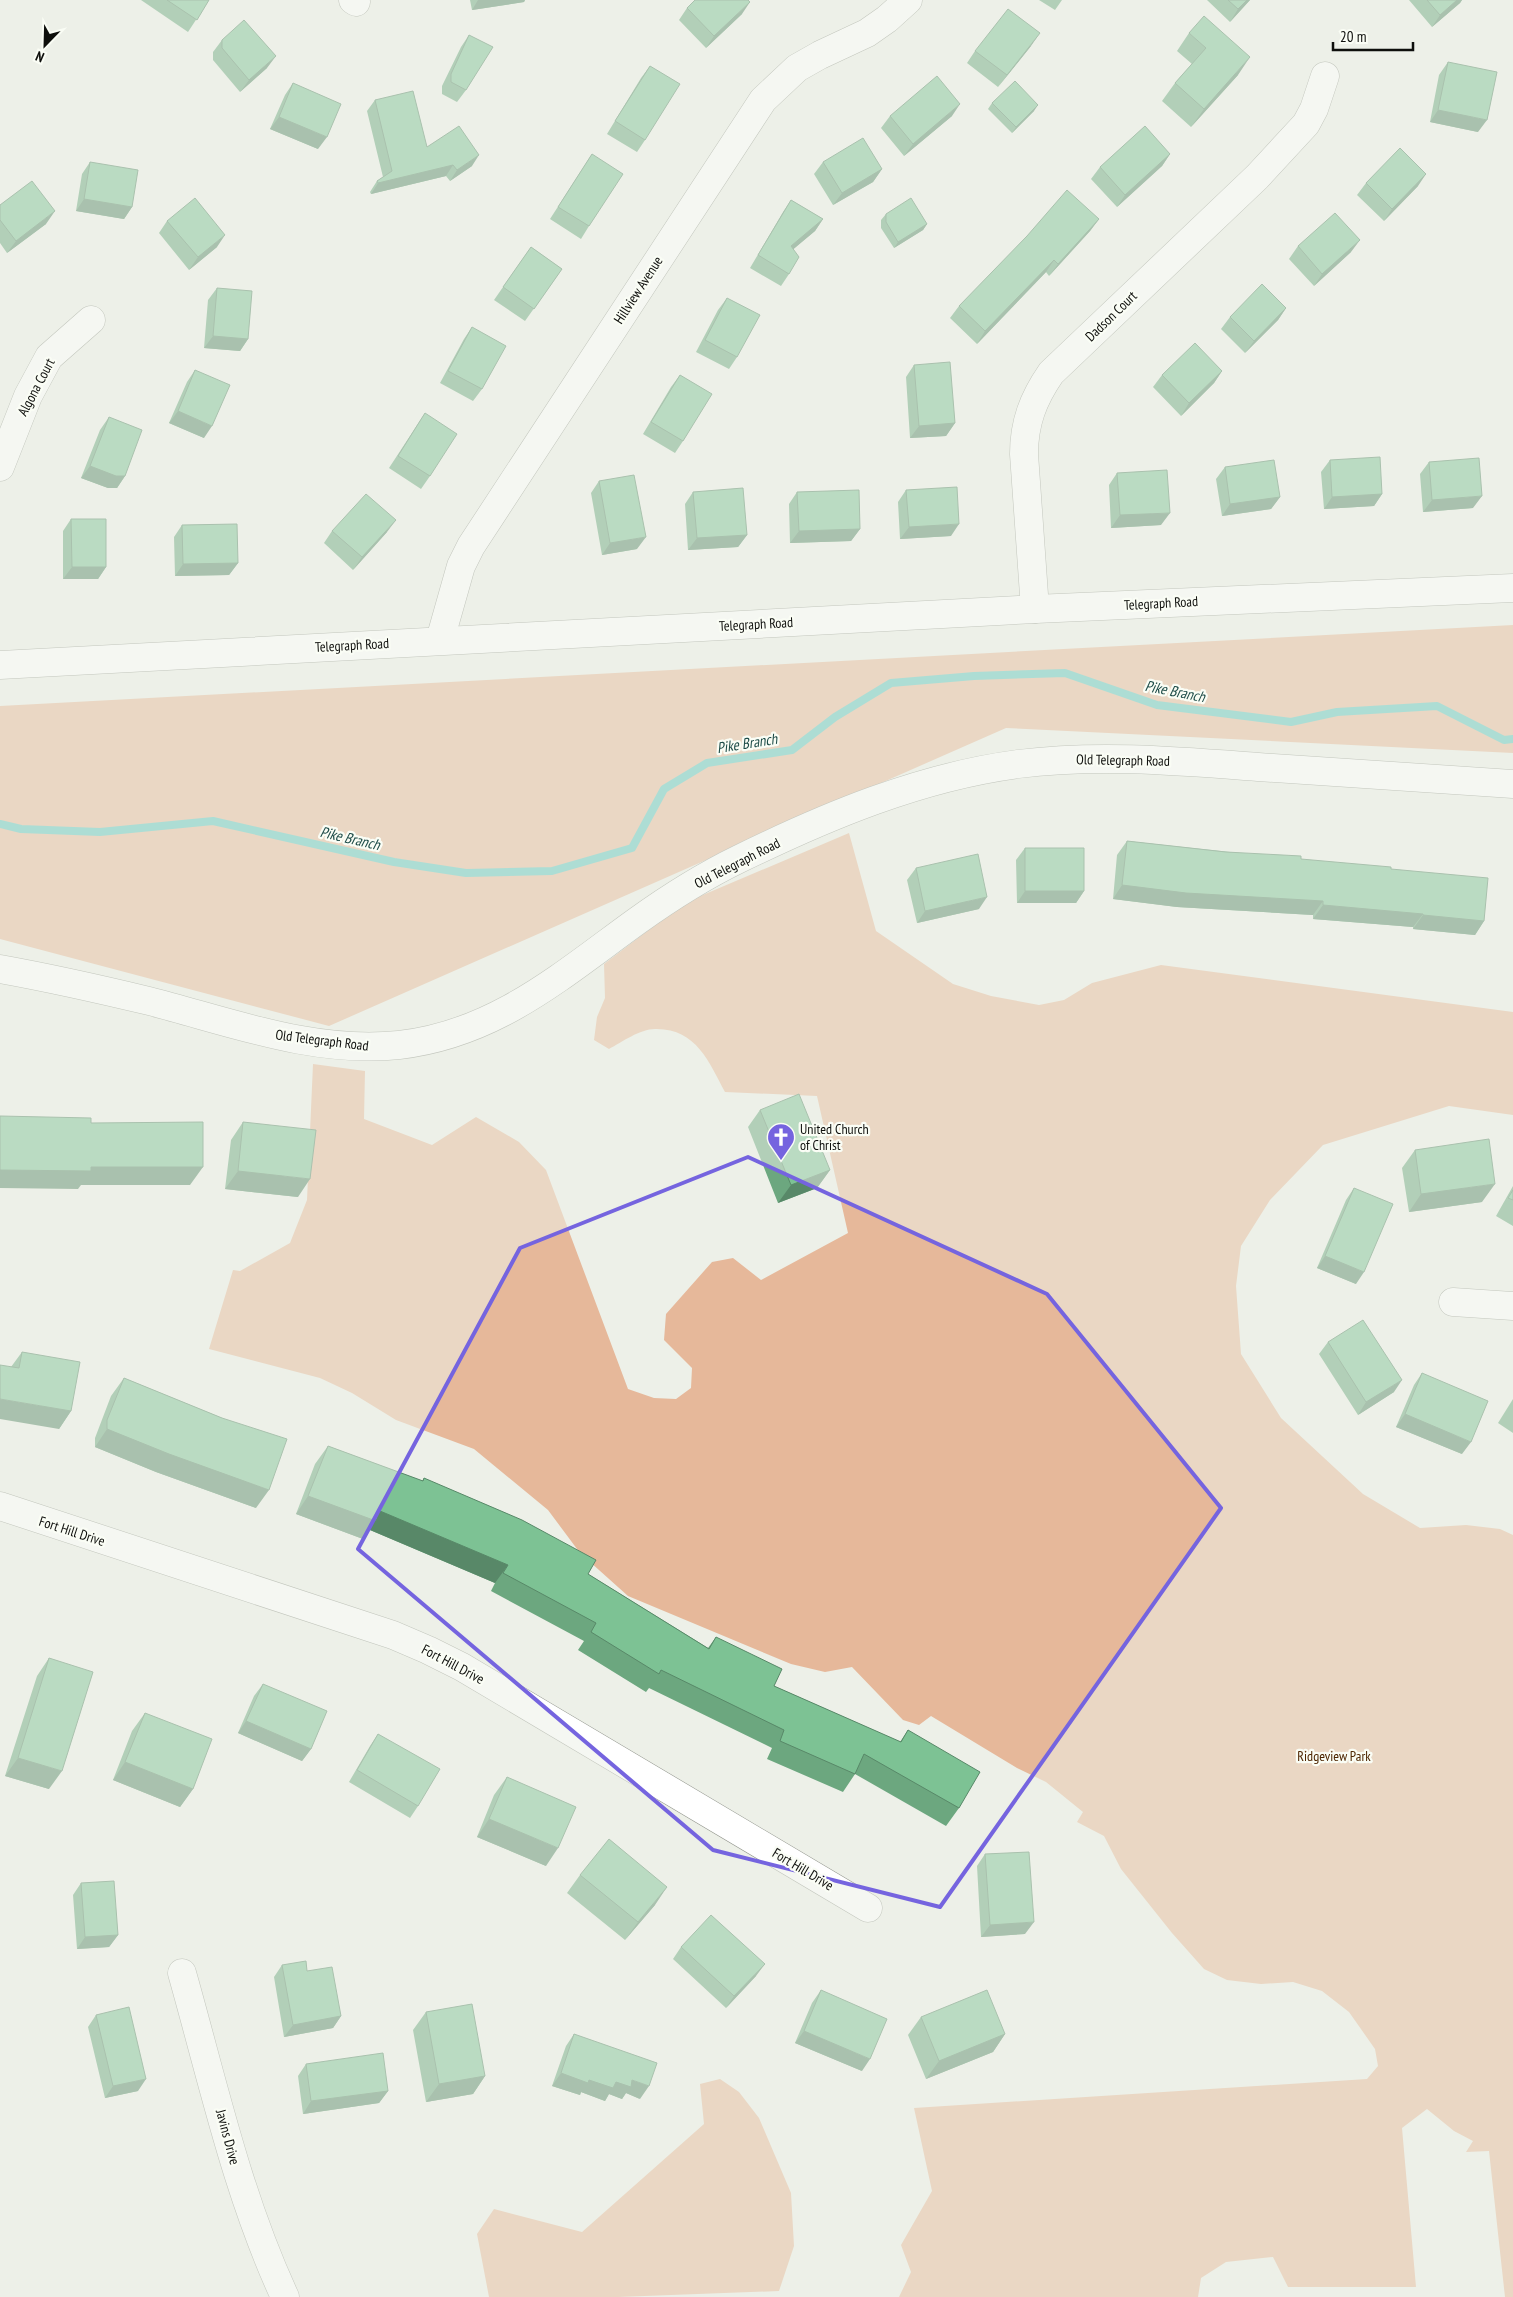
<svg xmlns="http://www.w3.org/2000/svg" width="1513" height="2297" viewBox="0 0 1513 2297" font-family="'PT Sans Narrow',sans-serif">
<rect width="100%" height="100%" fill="#edf0e8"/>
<path fill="#e6b89a" d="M1513,625V753L1006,728L329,1026L0,939V706Z
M849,833L876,931L953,984L991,996L1039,1005L1064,1000L1092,983L1161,965L1513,1012V1115L1449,1106L1323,1145L1270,1200L1241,1246L1236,1286L1241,1354L1281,1418L1363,1494L1420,1528L1466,1525L1500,1529L1513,1535V2297H1505L1489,2151L1466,2152L1473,2141L1454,2131L1427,2109L1402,2128L1416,2287H1288L1273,2257L1226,2262L1201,2278L1198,2297H899L911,2272L901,2245L932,2191L914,2108L1367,2079L1378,2066L1375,2049L1349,2012L1322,1991L1293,1982L1261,1984L1227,1980L1204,1969L1172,1933L1121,1869L1104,1836L1077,1822L1083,1812L1046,1782L1017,1768L931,1716L919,1725L903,1720L852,1667L825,1672L791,1664L628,1596L580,1553L548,1510L474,1449L396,1420L352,1393L320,1378L209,1349L233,1270L240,1271L290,1243L307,1200L313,1064L365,1071L364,1119L432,1145L476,1117L519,1142L546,1170L628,1389L654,1398L676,1399L691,1388L692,1368L664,1340L666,1314L712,1262L733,1258L761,1280L848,1233L817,1096L725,1092C709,1062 696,1028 655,1029C640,1029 622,1042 609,1049L594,1040L597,1017L605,998L604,964L684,903Z
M720,2079L739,2092L759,2118L791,2193L794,2246L779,2291L618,2297H489L477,2234L494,2209L582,2232L704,2124L700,2084Z"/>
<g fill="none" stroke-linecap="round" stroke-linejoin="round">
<path stroke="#61c6bd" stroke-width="8" d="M0,824L21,829L100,832L213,821L394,862L466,873L552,871L632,848L664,789L707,763L792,750L835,717L891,683L974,676L1065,673L1157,705L1291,722L1337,712L1437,706L1504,740L1513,739"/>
<g stroke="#91948c" stroke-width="29">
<path id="minor" d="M353,0L356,2
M0,467L28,396L49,357L91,320
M1035,609L1024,454C1024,423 1033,399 1051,373L1257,177L1306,124L1314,109L1325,76
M440,640L461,566L471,546L763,100L797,68L820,55L867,33L887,19L908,0
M0,969C50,978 99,989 149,1001C231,1022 313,1054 399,1045C496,1034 562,975 637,921C669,898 704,876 739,859C827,816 920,777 1018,764C1098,754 1178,761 1258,767C1343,773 1428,779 1513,784
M1453,1302L1513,1306
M0,1506L393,1635L428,1650L462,1667L868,1908
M182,1973C213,2082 237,2194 285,2297"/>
</g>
<g stroke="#91948c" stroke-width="29">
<path id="primary" d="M0,665L1035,609L1513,588"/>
</g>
<use href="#minor" stroke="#fff" stroke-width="28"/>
<use href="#primary" stroke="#fff" stroke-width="28"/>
</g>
<path fill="#6ca77f" d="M141,0H209L188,32Z
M470,0H525L524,2L472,10Z
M1039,0H1062L1055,10Z
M1207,0H1250L1230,22Z
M1409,0H1462L1460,3L1432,27Z
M687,8L742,14L706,48L679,20Z
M1189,33L1238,75L1191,127L1162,101L1175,83L1192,64L1177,51Z
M469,35L466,90L457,102L442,94V86L461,47Z
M222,40L267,68L240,92L213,60V52Z
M1031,46L998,87L967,63L975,51Z
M1448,62L1478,132L1430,122L1439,75Z
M650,66L645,140L637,152L607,134L641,78Z
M293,83L318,149L270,129L285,95Z
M375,100L427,147L472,166L450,181L446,176L371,194L370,192L377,181L383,177L367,111Z
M992,103L1034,111L1012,133L988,109Z
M890,116H952L904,156L881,128Z
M592,154L589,226L581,239L550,219Z
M1170,154L1162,166L1117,207L1091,179L1100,167Z
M90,162L132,207L124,219L76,211L82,174Z
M823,162L882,169L873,182L833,205L814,174Z
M1366,183L1418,186L1384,221L1357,195Z
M791,200L823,219L815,231L793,249L789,274L781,286L750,268L783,212Z
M0,205L46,224L7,253L0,243Z
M886,214L927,224L923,230L894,248L881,228V220Z
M1099,219L1090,231L1049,276L1046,272L977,344L950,318L959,306Z
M167,221L217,247L189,270L159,233Z
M1298,246L1351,252L1314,286L1289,259Z
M531,247L562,269L525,321L494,300Z
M217,288L248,339L240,351L204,348L208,300Z
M727,298L737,357L729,369L696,352L718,310Z
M1286,308L1278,320L1245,353L1221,329L1230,317Z
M472,327L482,389L473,401L440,383L464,339Z
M914,365L955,423L946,436L910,438L906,377Z
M195,370L204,438L169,423L187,382Z
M1222,371L1214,383L1181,416L1153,387L1162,375Z
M680,375L683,441L675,453L643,434L671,387Z
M425,413L430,476L421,489L389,468Z
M109,417L125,476L117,488H108L81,478L100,430Z
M1330,460L1382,494L1374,506L1324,509L1321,472Z
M1429,462L1473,508L1423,512L1420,474Z
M1225,467L1280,497L1271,509L1222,516L1216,479Z
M1117,473L1161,525L1111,528L1109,485Z
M599,481L637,549L602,555L591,493Z
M906,490L951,536L900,539L898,502Z
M693,492L747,535L738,547L688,550L685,504Z
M797,492L860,529L851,541L790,543L789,504Z
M71,519L106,567L98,579H63V531Z
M182,525L238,563L229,575L175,576L174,537Z
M332,531L387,532L353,570L324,543Z
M1127,841L1391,869L1484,921L1475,935L1413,929V927L1313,919V915L1177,907L1113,899L1117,855Z
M1025,848L1084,891L1076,903H1017L1016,860Z
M916,868L979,909L917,923L907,880Z
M760,1110L830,1170L817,1188L778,1203L748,1127Z
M243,1122L298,1197L225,1189L231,1140Z
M1415,1150L1482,1202L1409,1212L1402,1168Z
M1513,1186V1226L1496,1216Z
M1354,1188L1356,1284L1317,1268L1346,1200Z
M1328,1342L1394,1392L1358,1415L1319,1354Z
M22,1352L71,1411L59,1429L11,1367Z
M1422,1373L1462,1454L1396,1427L1414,1385Z
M124,1378L222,1418L256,1508L156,1472L95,1447V1438L111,1396Z
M1513,1399V1433L1498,1423Z
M328,1446L422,1481L424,1478L588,1574L708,1648L716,1637L774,1686L900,1742L908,1730L959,1808L946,1826L855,1774L843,1792L767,1759L772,1748L649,1688L646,1692L578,1650L584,1641L491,1591L495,1583L370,1530L363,1539L296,1514L315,1464Z
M49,1658V1789L5,1776L37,1676Z
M263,1684L311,1749L302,1761L238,1733L254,1696Z
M145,1713L193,1789L180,1807L113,1780L132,1731Z
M378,1734L418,1806L410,1818L349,1782L370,1746Z
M507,1777L546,1866L477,1837L494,1795Z
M985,1854L1025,1934L981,1937L977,1866Z
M580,1875L655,1905L625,1940L567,1893Z
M81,1883L118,1935L109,1947L77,1949L73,1895Z
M681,1947L756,1976L726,2008L673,1959Z
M282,1965L307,1971L341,2016L333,2028L284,2037L274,1977Z
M821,1990L862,2071L795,2043L812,2003Z
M426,2012L485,2076L473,2094L426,2102L413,2030Z
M96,2015L138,2091L105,2098L88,2027Z
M921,2017L1005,2034L993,2052L926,2079L908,2035Z
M574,2034L640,2099L626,2093L622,2099L609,2094L605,2101L581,2092L580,2095L552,2086L566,2046Z
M306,2064L388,2091L379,2103L303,2114L298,2076Z"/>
<path fill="#588868" d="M478,0H525L524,2L472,10Z
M1247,0H1250L1230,22L1238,9Z
M1457,0H1462L1460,3L1432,27L1440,15Z
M750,2L742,14L706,48L714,36Z
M1040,33L1031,46L998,87L1007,75Z
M276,56L267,68L240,92L249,80Z
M1250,57L1238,75L1191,127L1204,109Z
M960,104L952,116L904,156L913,144Z
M1038,105L1034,111L1012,133L1016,127Z
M1438,110L1487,120L1478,132L1430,122Z
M279,117L327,137L318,149L270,129Z
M1170,154L1162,166L1117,207L1125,195Z
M479,155L472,166L450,181L457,170Z
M453,165L446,176L371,194L378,183Z
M882,169L873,182L833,205L842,193Z
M1426,174L1418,186L1384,221L1392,209Z
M84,199L132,207L124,219L76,211Z
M55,211L46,224L7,253L16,241Z
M823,219L815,231L783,258L791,246Z
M1099,219L1090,231L1049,276L1058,264Z
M927,224L923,230L894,248L898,242Z
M225,235L217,247L189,270L198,257Z
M1360,240L1351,252L1314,286L1322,274Z
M1054,260L1046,272L977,344L985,331Z
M1286,308L1278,320L1245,353L1254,341Z
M213,336L248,339L240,351L204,348Z
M1222,371L1214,383L1181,416L1189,403Z
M178,411L212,426L204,438L169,423Z
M955,423L946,436L910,438L919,426Z
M90,466L125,476L117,488H108L81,478Z
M1382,494L1374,506L1324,509L1332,497Z
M1482,496L1473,508L1423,512L1432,500Z
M1280,497L1271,509L1222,516L1230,504Z
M1170,513L1161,525L1111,528L1120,515Z
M396,520L387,532L353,570L362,557Z
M959,524L951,536L900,539L909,527Z
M860,529L851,541L790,543L799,531Z
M747,535L738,547L688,550L697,538Z
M646,537L637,549L602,555L610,543Z
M238,563L229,575L175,576L183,564Z
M72,567H106L98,579H63Z
M1122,885L1323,901L1313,915L1177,907L1113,899Z
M1025,891H1084L1076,903H1017Z
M987,897L979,909L917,923L925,911Z
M1323,905L1423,914L1413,927L1313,919Z
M1423,915L1484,921L1475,935L1413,929Z
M91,1167H203L190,1185H81L78,1189L0,1188V1170Z
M830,1170L817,1188L778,1203L791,1185Z
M238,1171L310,1179L298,1197L225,1189Z
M1495,1184L1482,1202L1409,1212L1421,1194Z
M1325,1256L1364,1272L1356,1284L1317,1268Z
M1402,1380L1394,1392L1358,1415L1366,1402Z
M0,1399L71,1411L59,1429L0,1419Z
M1405,1414L1471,1442L1462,1454L1396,1427Z
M107,1429L269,1490L256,1508L156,1472L95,1447Z
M308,1496L380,1511L508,1565L495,1583L370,1530L363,1539L296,1514Z
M246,1721L311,1749L302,1761L238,1733Z
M18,1758L62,1771L49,1789L5,1776Z
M125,1762L193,1789L180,1807L113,1780Z
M489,1819L558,1848L546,1866L477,1837Z
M667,1887L655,1905L625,1940L638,1922Z
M1034,1922L1025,1934L981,1937L990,1925Z
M118,1935L109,1947L77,1949L85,1937Z
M765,1964L756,1976L726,2008L734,1996Z
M341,2016L333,2028L284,2037L293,2025Z
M804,2031L870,2059L862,2071L795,2043Z
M1005,2034L993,2052L926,2079L939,2061Z
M561,2073L589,2080L616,2082L632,2080L649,2086L640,2099L626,2093L622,2099L609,2094L605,2101L581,2092L580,2095L552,2086Z
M485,2076L473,2094L426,2102L439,2084Z
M146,2079L138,2091L105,2098L113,2086Z
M388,2091L379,2103L303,2114L311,2101Z"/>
<path fill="#7dc294" stroke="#588868" d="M167,0H209L197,20Z
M695,0H748L750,2L714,36L687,8Z
M1228,0H1247L1238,9Z
M1427,0H1457L1440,15Z
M1008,9L1040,33L1007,75L975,51Z
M1204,16L1250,57L1204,109L1175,83L1206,48L1189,33Z
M244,20L276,56L249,80L222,48V40Z
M469,35L493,47L466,90L451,82V74Z
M1448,62L1497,72L1487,120L1438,110Z
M650,66L680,84L645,140L615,121Z
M937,76L960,104L913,144L890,116Z
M1015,81L1038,105L1016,127L992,103Z
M293,83L341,104L327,137L279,117Z
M413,91L427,147L459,126L479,155L457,170L453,165L378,183L377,181L392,171L375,100Z
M1145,126L1170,154L1125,195L1100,167Z
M863,138L882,169L842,193L823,162Z
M1400,148L1426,174L1392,209L1366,183Z
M592,154L623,174L589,226L558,207Z
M90,162L138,170L132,207L84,199Z
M32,181L55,211L16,241L0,220V205Z
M1067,190L1099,219L1058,264L1054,260L985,331L959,306L1027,236Z
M195,198L225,235L198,257L167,221Z
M911,198L927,224L898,242L886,222V214Z
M791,200L823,219L791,246L799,257L789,274L758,255Z
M1335,213L1360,240L1322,274L1298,246Z
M531,247L562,269L534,309L503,287Z
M1262,284L1286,308L1254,341L1230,317Z
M217,288L252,291L248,339L213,336Z
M727,298L760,315L737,357L705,340Z
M472,327L506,346L482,389L448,371Z
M1195,343L1222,371L1189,403L1162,375Z
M950,362L955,423L919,426L914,365Z
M195,370L230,385L212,426L178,411Z
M680,375L712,394L683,441L651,422Z
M425,413L457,434L430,476L398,456Z
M109,417L142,430L125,476H116L90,466Z
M1380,457L1382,494L1332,497L1330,460Z
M1479,458L1482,496L1432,500L1429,462Z
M1274,460L1280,497L1230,504L1225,467Z
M1167,470L1170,513L1120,515L1117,473Z
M634,475L646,537L610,543L599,481Z
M957,487L959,524L909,527L906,490Z
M743,488L747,535L697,538L693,492Z
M859,490L860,529L799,531L797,492Z
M366,494L396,520L362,557L332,531Z
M71,519H106V567H72Z
M237,524L238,563L183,564L182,525Z
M1127,841L1226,852L1301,856V859L1391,867V869L1488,878L1484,921L1423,915V914L1323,905V901L1186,893L1122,885Z
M1025,848H1084V891H1025Z
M978,854L987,897L925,911L916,868Z
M799,1094L830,1170L791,1185L760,1110Z
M0,1116L91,1118V1123L203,1122V1167H91V1171L0,1170Z
M243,1122L316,1130L310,1179L238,1171Z
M1489,1139L1495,1184L1421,1194L1415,1150Z
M1354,1188L1393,1204L1364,1272L1325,1256Z
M1513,1190V1200L1508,1198Z
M1363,1320L1402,1380L1366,1402L1328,1342Z
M22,1352L80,1362L71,1411L0,1399V1365L19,1368Z
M1422,1373L1488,1401L1471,1442L1405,1414Z
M124,1378L222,1418L287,1439L269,1490L169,1454L107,1429V1420Z
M328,1446L423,1481L424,1478L522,1520L596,1560L588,1574L709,1649L716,1637L782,1669L774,1686L901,1742L908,1730L980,1772L959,1808L864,1754L855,1774L780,1741L784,1730L661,1670L659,1674L591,1632L596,1623L503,1573L508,1565L380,1511L376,1521L308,1496Z
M49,1658L93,1672L62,1771L18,1758Z
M263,1684L327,1711L311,1749L246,1721Z
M145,1713L212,1739L193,1789L125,1762Z
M378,1734L440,1769L418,1806L357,1770Z
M507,1777L576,1807L558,1848L489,1819Z
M609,1839L667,1887L638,1922L580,1875Z
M1029,1852L1034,1922L990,1925L985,1854Z
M114,1881L118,1935L85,1937L81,1883Z
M711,1915L765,1964L734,1996L681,1947Z
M306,1961L307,1971L332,1967L341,2016L293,2025L282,1965Z
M821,1990L887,2019L870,2059L804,2031Z
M987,1990L1005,2034L939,2061L921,2017Z
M472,2004L485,2076L439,2084L426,2012Z
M129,2007L146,2079L113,2086L96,2015Z
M574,2034L657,2063L649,2086L632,2080L631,2087L616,2082L613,2088L589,2080L588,2083L561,2073Z
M383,2053L388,2091L311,2101L306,2064Z"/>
<path d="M0 0H1513V2297H0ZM748,1157L1047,1294L1221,1508L940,1907L713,1850L358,1549L520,1248Z" fill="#edf0e8" fill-opacity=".55" fill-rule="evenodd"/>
<path fill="none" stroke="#7564df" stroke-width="4" stroke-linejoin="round" d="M748,1157L1047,1294L1221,1508L940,1907L713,1850L358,1549L520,1248Z"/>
<defs>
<g id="church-pin" transform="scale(1.4375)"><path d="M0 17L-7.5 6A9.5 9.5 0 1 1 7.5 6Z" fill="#7564df" stroke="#fafdf5"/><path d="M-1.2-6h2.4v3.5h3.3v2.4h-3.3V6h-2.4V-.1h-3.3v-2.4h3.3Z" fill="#fff"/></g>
</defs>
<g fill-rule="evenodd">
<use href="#church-pin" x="781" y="1137"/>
</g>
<g text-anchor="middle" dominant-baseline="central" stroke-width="4.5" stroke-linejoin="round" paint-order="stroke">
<g font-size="14" fill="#0e0f0c" stroke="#fafdf5">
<text transform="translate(638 290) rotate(-57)">Hillview Avenue</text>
<text transform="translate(1111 316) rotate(-44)">Dadson Court</text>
<text transform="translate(36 387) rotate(-62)">Algona Court</text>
<text transform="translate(1161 603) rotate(-3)">Telegraph Road</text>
<text transform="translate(756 624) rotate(-3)">Telegraph Road</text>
<text transform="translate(352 645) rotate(-3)">Telegraph Road</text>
<text transform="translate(1123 760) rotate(1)">Old Telegraph Road</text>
<text transform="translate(737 863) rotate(-27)">Old Telegraph Road</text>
<text transform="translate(322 1040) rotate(7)">Old Telegraph Road</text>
<text transform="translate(72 1531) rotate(18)">Fort Hill Drive</text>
<text transform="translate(453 1664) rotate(28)">Fort Hill Drive</text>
<text transform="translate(803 1869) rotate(31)">Fort Hill Drive</text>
<text transform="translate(228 2137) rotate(75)">Javins Drive</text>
</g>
<g font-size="14" fill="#0e0f0c" stroke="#fafdf5" text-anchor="start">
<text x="800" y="1129">United Church<tspan x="800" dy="16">of Christ</tspan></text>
</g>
<g font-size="14" fill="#4d2501" stroke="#fafdf5">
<text x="1334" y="1756">Ridgeview Park</text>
</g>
<g font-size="15" font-style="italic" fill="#1e4c48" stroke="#fafdf5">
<text transform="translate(1175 691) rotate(11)">Pike Branch</text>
<text transform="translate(747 743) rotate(-9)">Pike Branch</text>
<text transform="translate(350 838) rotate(13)">Pike Branch</text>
</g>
</g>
<g transform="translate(45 45) rotate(203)" stroke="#fafdf5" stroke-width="4" paint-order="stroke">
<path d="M0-4L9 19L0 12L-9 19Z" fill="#0e0f0c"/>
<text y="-8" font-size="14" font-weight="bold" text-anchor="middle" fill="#0e0f0c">N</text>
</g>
<path d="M1333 42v8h80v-8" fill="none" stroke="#0e0f0c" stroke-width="2.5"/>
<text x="1340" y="42" font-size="15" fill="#0e0f0c" stroke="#fafdf5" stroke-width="4" paint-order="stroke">20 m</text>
</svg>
